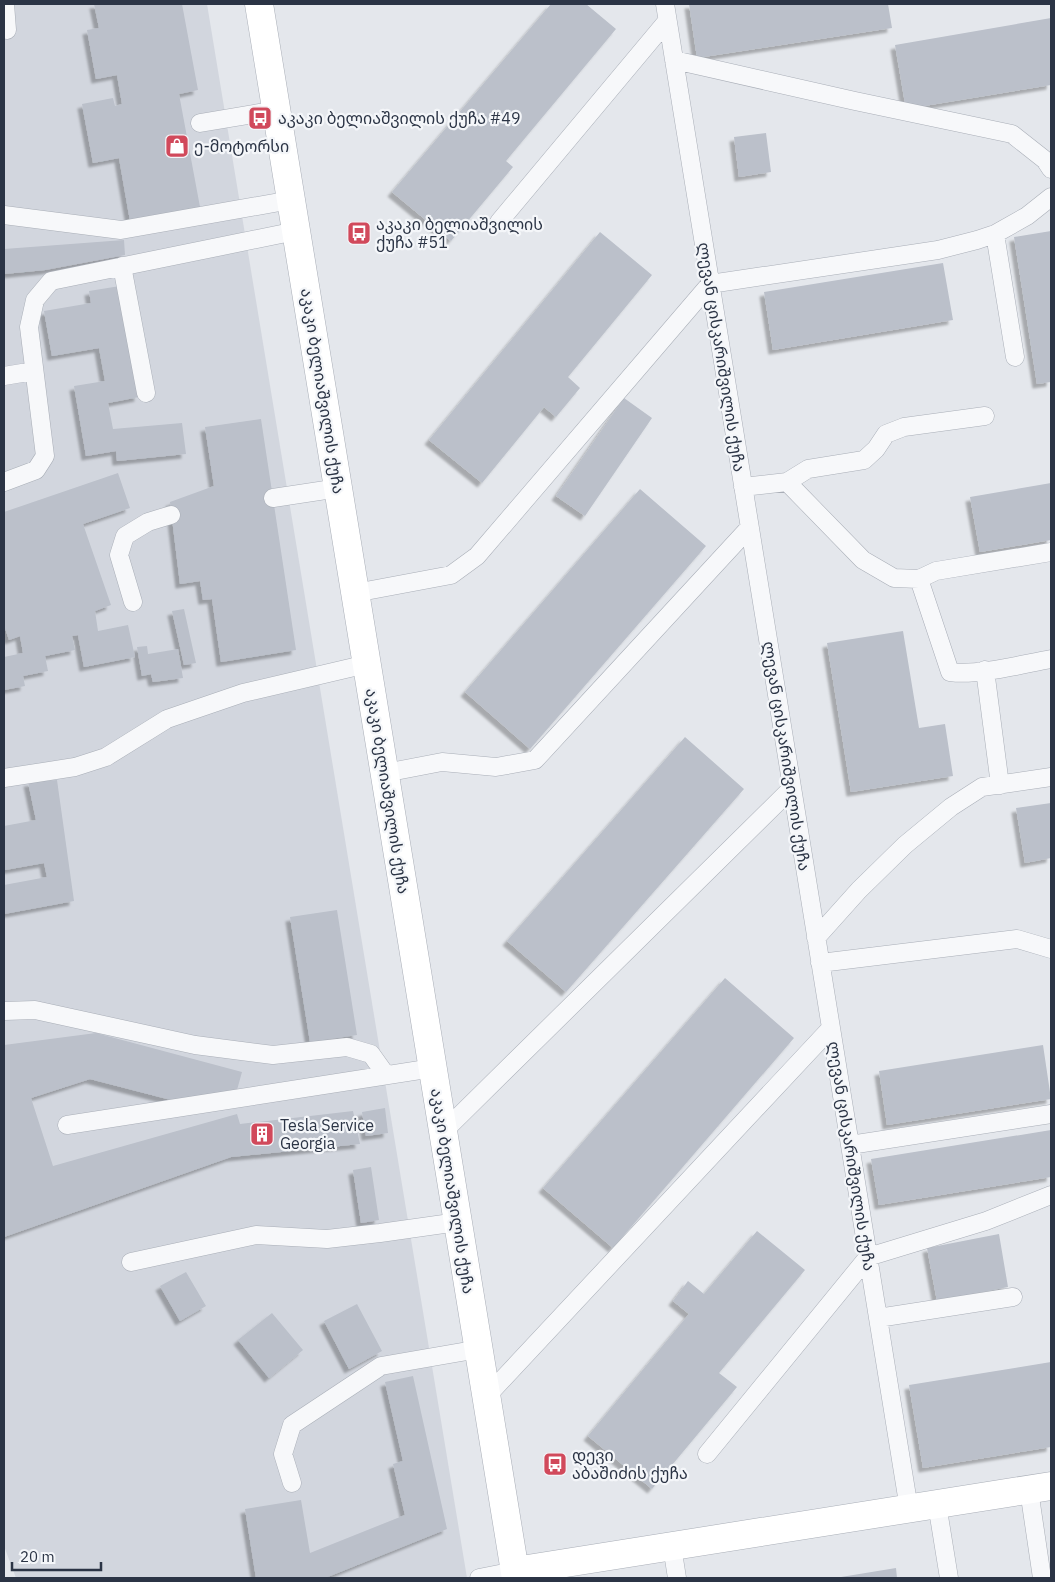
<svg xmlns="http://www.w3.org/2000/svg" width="1055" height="1582" viewBox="0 0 1055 1582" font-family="'IBM Plex Sans','Noto Sans Georgian',sans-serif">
<defs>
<filter id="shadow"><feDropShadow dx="-4.5" dy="4.5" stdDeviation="1" flood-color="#0004"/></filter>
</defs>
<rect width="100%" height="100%" fill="#e4e7ec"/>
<path fill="#d2d6de" d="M4,4H207L467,1578H16L4,1546Z"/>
<path fill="#bbc0ca" filter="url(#shadow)" d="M94,4H182L198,90L179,94L200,207L130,221L119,158L93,163L82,104L113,98L115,106L122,104L117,75L96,79L87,30L99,28Z
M551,4H586L616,29L506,161L513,167L451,241L392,192Z
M689,4H888L892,28L697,58Z
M1051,18V85L906,109L895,45Z
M766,133L771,172L739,177L734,137Z
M1051,231V382L1037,384L1014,237Z
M600,232L652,275L568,377L580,388L556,417L544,407L482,483L429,440Z
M124,240L125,255L45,270L4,274V249Z
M943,263L953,320L773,350L764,292Z
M120,286L139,397L108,403L113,429L182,423L186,454L117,461L116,451L86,456L74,386L105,381L99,348L52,356L44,311L91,303L89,291Z
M624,398L652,418L585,516L556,496Z
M261,419L296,650L221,662L212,599L203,600L200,581L180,584L170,502L214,486L205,427Z
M118,473L130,508L83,524L111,605L95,611L98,631L128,625L135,657L84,667L78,635L72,636L75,650L45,656L48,671L23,676L25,686L4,690V657L23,653L20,636L9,640L4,625V512Z
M1051,483V540L980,552L970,497Z
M640,489L706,546L530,749L465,692Z
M184,609L196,663L184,665L172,611Z
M903,631L919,728L945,724L953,776L851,792L827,643Z
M147,646L148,654L178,649L183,678L153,682L151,674L142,676L137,647Z
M685,737L744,789L566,992L507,941Z
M57,780L74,901L4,914V885L47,877L44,863L5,870L4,863V826L36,820L28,782Z
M1051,803V858L1025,863L1016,808Z
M337,910L357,1035L310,1042L290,917Z
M725,978L794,1038L613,1248L543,1188Z
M96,1033L242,1072L237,1090L175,1101L90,1079L31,1098L53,1166L237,1114L240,1124L353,1111L360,1144L231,1157L4,1237V1045Z
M1043,1045L1051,1099L887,1125L879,1071Z
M385,1108L388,1133L366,1136L362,1112Z
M1051,1130V1177L879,1205L871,1159Z
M371,1167L379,1220L361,1223L353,1170Z
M757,1231L805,1270L719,1373L737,1387L652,1489L588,1436L689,1314L673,1301L688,1281L704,1294Z
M999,1234L1008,1287L937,1301L927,1248Z
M186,1272L206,1306L180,1321L160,1286Z
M357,1304L382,1351L349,1369L324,1321Z
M272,1313L303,1350L269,1378L238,1340Z
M1051,1362V1447L923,1468L909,1385Z
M413,1376L447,1529L325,1578H256L245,1509L301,1500L310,1553L405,1515L393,1464L403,1461L385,1382Z
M896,1568L897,1578H841V1577Z"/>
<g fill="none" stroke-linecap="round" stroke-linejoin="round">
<g stroke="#a9aeb7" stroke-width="19">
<path id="lane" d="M5,4L7,30
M665,4L909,1509
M674,60L855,101L1012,134L1045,160L1051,169
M200,123L277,110
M4,215L121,230L291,200
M499,222L667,21
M995,234L1015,357
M122,266L146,393
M4,376L34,371
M4,482L36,470L45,456L29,327L35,300L51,281L296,231
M787,482L863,560L894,578L919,579L950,672C978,676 1023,664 1051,659
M743,487L787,482L808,469L864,460L876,449L886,434L904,427L985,416
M273,498L339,488
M919,579L936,571L1051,552
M355,593L451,575L477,556L710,284L938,250L977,240L995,234L1027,216L1051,197
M133,602L119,555L125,536L148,522L171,515
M985,670L1000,785
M385,773L442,762L496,767L535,760L749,528
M4,778L75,767L106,757L167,719L243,693L367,664
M816,938L859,890L905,845L951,807L982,787L1051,777
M820,963L1017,939L1051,949
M4,1011L35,1010L195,1045L273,1055L347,1047L371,1054L386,1075
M67,1125L433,1068
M443,1132L792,788
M850,1145L1051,1114
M131,1262L256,1235L327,1239L380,1233L458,1222
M878,1318L1013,1297
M486,1397L831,1028
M707,1454L868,1257L986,1221L1051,1195
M292,1483L283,1454L292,1425L381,1366L479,1349
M1029,1490L1042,1578
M937,1504L949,1578
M672,1546L677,1578
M479,1578L515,1571"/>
</g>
<g stroke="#a9aeb7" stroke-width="29">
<path id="secondary" d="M259,4L516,1578
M515,1571L1051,1486"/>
</g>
<use href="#lane" stroke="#f7f8fa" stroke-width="18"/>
<use href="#secondary" stroke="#fff" stroke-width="28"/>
</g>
<defs>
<g id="bus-square" transform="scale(1.25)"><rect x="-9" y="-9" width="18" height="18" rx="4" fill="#d1495b" stroke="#f4f6f9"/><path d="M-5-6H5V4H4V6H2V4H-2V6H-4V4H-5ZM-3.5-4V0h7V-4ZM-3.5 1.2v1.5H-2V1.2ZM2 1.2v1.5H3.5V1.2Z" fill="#fff"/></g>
<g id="shop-square" transform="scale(1.25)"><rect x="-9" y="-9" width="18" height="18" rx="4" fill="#d1495b" stroke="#f4f6f9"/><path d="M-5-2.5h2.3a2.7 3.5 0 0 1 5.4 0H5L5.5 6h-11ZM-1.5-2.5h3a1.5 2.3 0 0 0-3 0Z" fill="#fff"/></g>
<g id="building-square" transform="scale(1.25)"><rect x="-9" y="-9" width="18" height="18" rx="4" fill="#d1495b" stroke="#f4f6f9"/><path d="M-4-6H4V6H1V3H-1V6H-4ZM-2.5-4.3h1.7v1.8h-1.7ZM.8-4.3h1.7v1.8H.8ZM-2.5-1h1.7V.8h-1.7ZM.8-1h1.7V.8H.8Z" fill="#fff"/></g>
</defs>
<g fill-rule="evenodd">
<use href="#bus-square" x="260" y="118"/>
<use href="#shop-square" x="177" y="146"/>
<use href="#bus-square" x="359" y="233"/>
<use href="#building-square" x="262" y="1134"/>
<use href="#bus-square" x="555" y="1464"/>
</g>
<g text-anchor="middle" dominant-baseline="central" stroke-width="4.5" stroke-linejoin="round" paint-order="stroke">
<g font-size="16" fill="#2b3445" stroke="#f4f6f9" text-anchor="start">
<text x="278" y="118">აკაკი ბელიაშვილის ქუჩა #49</text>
<text x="194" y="146">ე-მოტორსი</text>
<text x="376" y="224">აკაკი ბელიაშვილის<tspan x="376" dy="18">ქუჩა #51</tspan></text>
<text x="280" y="1125">Tesla Service<tspan x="280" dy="18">Georgia</tspan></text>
<text x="572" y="1455">დევი<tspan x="572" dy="18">აბაშიძის ქუჩა</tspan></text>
</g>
<g font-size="16" fill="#2b3445" stroke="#f4f6f9">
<text transform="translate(722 357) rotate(81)">ლევან ცისკარიშვილის ქუჩა</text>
<text transform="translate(323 391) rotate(81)">აკაკი ბელიაშვილის ქუჩა</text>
<text transform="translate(787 756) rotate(81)">ლევან ცისკარიშვილის ქუჩა</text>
<text transform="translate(388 791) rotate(81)">აკაკი ბელიაშვილის ქუჩა</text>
<text transform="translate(852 1156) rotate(81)">ლევან ცისკარიშვილის ქუჩა</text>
<text transform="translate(453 1191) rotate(81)">აკაკი ბელიაშვილის ქუჩა</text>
</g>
</g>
<rect width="1055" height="1582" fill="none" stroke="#2b3445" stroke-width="10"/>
<path d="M12 1562v8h89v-8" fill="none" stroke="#2b3445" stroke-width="2.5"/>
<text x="20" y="1562" font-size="15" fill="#2b3445" stroke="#f4f6f9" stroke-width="4" paint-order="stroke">20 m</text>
</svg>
